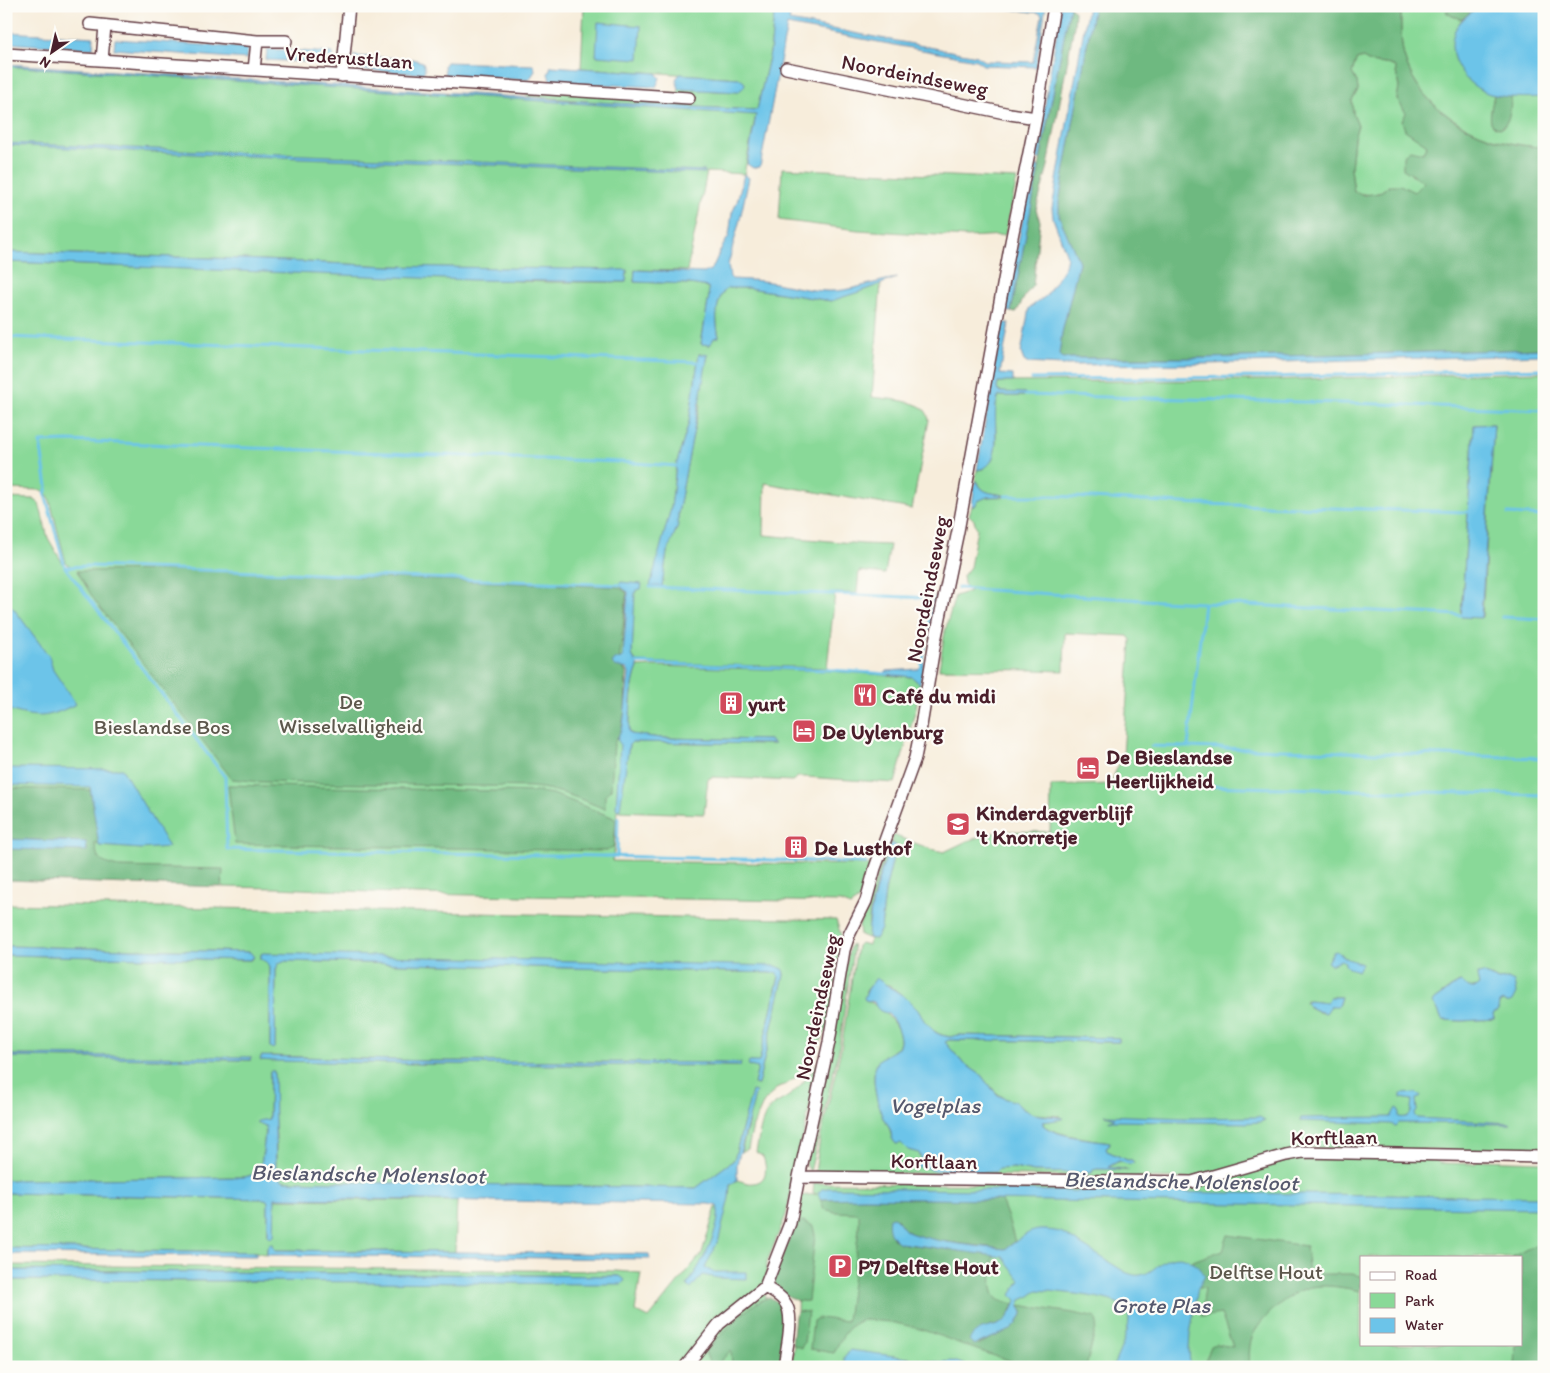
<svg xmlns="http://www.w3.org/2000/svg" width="1550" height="1373" viewBox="0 0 1550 1373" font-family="Itim,sans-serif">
<rect width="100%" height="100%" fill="#fdfcf7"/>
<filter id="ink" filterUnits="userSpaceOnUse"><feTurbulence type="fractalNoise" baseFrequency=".02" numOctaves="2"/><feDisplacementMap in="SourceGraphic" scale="10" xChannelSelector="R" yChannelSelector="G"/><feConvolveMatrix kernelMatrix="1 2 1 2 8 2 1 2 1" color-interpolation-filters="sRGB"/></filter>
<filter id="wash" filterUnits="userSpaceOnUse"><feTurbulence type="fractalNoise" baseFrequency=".0096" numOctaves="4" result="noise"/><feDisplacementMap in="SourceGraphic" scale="20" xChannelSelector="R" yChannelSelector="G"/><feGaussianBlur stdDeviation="1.12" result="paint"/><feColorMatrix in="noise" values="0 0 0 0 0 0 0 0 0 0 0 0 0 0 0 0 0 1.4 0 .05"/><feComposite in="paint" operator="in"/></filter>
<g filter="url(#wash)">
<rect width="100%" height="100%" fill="#f7eddb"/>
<path fill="#89d998" stroke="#6a7c62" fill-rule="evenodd" d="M584,6H775L770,53L757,110L611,103L527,96V91L678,93L679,89L738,92L739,78L581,68Z
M1401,6H1452L1448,9L1452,16L1462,19L1455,30L1490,94H1494C1493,105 1484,133 1504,127L1511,102V96L1544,97V147C1488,146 1420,114 1404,56C1400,40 1401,23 1401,6Z
M1363,58C1374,66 1383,61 1395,67L1399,87L1397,99L1427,145L1411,175L1424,182L1414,193L1390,185C1376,196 1371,196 1354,192L1351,168L1354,138L1358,125L1353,113L1352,100L1358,90L1357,82L1352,73L1356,60Z
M6,66L756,114L744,174L707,172L687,271L635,270L634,282L690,284L708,287L709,296L701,344L710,345L714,338L719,336C715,321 715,299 727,288H749L831,301L881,283L872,397C884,399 920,400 926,412C928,414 928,417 929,420L912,509L765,483L764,535L863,544L890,545L885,574L859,571L857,593H835L827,668L636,662L632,655L634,588L627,587L622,664L627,674L617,809L629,745L632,742L773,744L769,740L661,738L631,734L629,731C631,711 630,686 638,667L653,666L828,671L912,677L920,684L916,708L895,783L805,777H798L792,781L712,777L708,779L704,814L617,811L614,852L612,861L871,865L860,899L850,906L840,902L418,894L276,888L222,887L223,882L6,879V498L33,499L39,503L48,538L65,567H72L66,563L49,497L45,492L41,490L6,489V262L549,282H626L627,271L388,266L242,259L6,252ZM699,354L708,355L699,395L700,405L691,443L678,514V525L667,552L662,586L651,585L671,508L676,466L689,422Z
M782,168L1017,179L1005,235L967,237L858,230L779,220Z
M1544,372V1152L1310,1148L1194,1179L815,1172L820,1139L841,1049L857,946L860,943L869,945L870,939L860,935L859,926L889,841L891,843L893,835L931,849L944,852L967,841L1000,831L1050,832L1051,786L1112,784C1112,776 1120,764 1123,755L1131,640L1128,636L1065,633L1064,671C1023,669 981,670 939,669L945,631L955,596L970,591L964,584L963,576L970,567L977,529L974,520L969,515L972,506H975C981,494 994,497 1004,497V495C993,493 982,494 978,482L975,481L977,470L983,469C986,465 991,461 993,456C1001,440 990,411 999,396H1024V393L999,392L997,389L998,382L1269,380ZM1494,424L1482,617L1461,616L1474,425ZM891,843L896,845L885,891L881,929L875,939L869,938C866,906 880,873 891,843ZM1491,976L1498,980L1508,979L1514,985L1516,993L1499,1003L1498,1010L1493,1014L1494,1019L1462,1021L1442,1020L1434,1000L1459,982C1467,985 1472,992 1479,985V981ZM889,985C899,993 911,1001 918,1011C921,1014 922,1018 924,1021C932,1032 946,1040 958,1035L1119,1038V1042L949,1040L945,1042L962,1062L981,1075L987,1083L998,1094L1006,1099L1014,1101L1023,1109L1033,1114L1060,1116L1043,1122V1125C1056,1136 1093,1139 1110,1142L1109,1146L1106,1148L1107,1151L1127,1160H1132L1134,1163L1128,1164L1119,1161L1107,1168L1127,1170L1097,1169L1093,1170L1092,1173L1034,1172L1014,1168L933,1171L926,1167L917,1164L922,1161L919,1153L908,1150L901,1143L896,1144C890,1137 892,1135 889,1127C888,1124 885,1121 883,1118C877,1104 868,1070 880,1059C886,1053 899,1051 900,1042C902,1026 879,1004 865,1000L866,991L870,986ZM1330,997H1341L1339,1004L1331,1006L1321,1013L1309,1007L1305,1002L1306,1000L1327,1002Z
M6,904L836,920L841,935L832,1007L827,1029L811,1059L798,1076L785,1085L778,1087L764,1102L753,1126L748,1149L741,1152L748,1125L752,1092L734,1160L696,1188L284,1181L276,1175V1136L270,1071L269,1119L257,1124L266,1125C264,1137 263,1165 258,1173L245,1177L6,1180V1057L251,1060V1058L6,1055V955L250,960L253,959L250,952L6,946ZM261,954L783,969L784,975L758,1085L754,1084L758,1068L750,1062L759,1063L779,976L776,973L283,961L278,963L276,970L275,1047H270V967L268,963L261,959ZM271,1056L425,1061L725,1063L741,1066L425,1064L261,1060Z
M852,944L853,950L839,1049L810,1172L806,1164L850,946Z
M820,1059L786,1215L767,1262L762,1367H6V1280L252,1281L619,1276L6,1270V1265L616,1271L641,1273L635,1311L649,1318L702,1253L716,1207L726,1209L730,1185L737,1180C742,1181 748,1184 753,1183C768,1182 767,1167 763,1157L756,1152C759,1139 760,1122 768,1111C773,1103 783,1101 790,1095C802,1086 811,1072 820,1059Z
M1299,1157L1435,1159L1439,1163L1475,1164L1478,1160L1544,1162V1367H791L797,1318L799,1196L817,1194L813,1193L814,1183L1048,1185L1051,1188H1087L1090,1185L1183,1187ZM1361,1257H1521V1344H1361Z
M6,1193L265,1199L268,1201V1236L275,1199L457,1201L455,1252L275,1250L273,1244L267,1248V1255L256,1252L6,1248Z"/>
<path fill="#6eb980" stroke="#5c6c56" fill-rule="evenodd" d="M1070,6L1075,12L1074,26L1048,166L1036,210L1040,221L1033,285L1025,296L1016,313L1011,312Z
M1094,6H1403L1401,7C1401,23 1400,41 1404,56C1420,115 1488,146 1544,147V349L1204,358H1063L1059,354L1062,333L1079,262L1059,216V202ZM1363,58C1374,66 1383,61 1395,67L1399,87L1397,99L1406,113L1402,121L1405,130L1427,145L1423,153L1410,150L1403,156V169L1424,182L1414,192L1400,185H1390L1379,193L1365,195L1354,192L1351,168L1354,138L1358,125L1353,113L1352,100L1358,90L1357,82L1352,73L1356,60Z
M1452,6H1479L1462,19L1452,16L1446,12L1448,9Z
M1494,94L1511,96C1511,105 1510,132 1496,127C1494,126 1492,125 1491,122C1489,115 1493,102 1494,94Z
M184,570L619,587L627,593L619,662L626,673L625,711L621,732L614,743L611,789L605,795V809C580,799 558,789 532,787L260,782L232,779L95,601L77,571Z
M228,785L540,792L553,794L612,817L616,820L614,846L606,851L235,844Z
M6,788L90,790L103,844H95C97,861 102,863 118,867L223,869L222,887L6,880V849L87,850L86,842L6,839Z
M864,1198L1001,1200L1008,1218L1015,1242L1005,1249L962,1244L933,1240L912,1234L901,1227L897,1218L893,1239L905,1244L994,1255C993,1266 987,1294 999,1300C1004,1302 1010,1303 1015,1304C1006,1317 1009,1325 990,1326L978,1345L1017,1324L1023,1312L1019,1305L1073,1313L1096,1318L1097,1324L1086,1367H1020C1012,1359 999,1358 989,1354C952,1342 918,1324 879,1321C875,1321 869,1320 864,1320C848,1323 840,1340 834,1353L810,1349L813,1321L818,1318L847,1321L859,1228V1215L857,1213L835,1212L824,1209L820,1199Z
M803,1221L813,1226L815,1235L808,1301C798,1303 779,1296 775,1284C774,1282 775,1278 775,1276L795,1223Z
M1228,1235L1306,1246L1309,1274H1352L1361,1276V1291C1345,1288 1328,1284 1311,1287C1292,1290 1257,1320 1251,1340C1249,1348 1249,1358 1250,1367C1235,1367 1218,1370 1205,1362L1211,1346L1216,1344L1233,1347L1221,1314L1201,1317L1205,1288H1198L1193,1261L1223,1250Z
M1544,1240V1367H1515L1516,1344H1521L1523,1320L1521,1318V1257H1512Z
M770,1297L779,1303L786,1319L781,1367H732L731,1350L715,1367H711L705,1352C722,1335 747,1303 770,1297Z
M798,1311L808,1312L804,1343L801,1348L792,1344L795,1316Z"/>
<path fill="#6cc4e9" stroke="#5b728a" d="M775,6H792L789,21L977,56L985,61L1033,62L1042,16L1040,13L986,6H1024L1042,9L1043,6H1046L1036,67L983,65L976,60L787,25L760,167L753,168L747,164L756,115L6,66V64L611,103L757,110L770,53Z
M1061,6H1070L1040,159H1036Z
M1088,6H1094L1059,202V216L1079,262L1062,333L1059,354L1063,358H1204L1544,349V355L1204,364L1062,365L1027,363L1024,361L1021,353L1029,308L1046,296L1065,266L1067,256L1053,218L1052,208Z
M1479,6H1544V97C1527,98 1506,98 1490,94C1465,86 1444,57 1455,30C1460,20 1470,13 1479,6Z
M598,22L641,26L639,59L596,56Z
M6,32L94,37L93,49L6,43Z
M115,39L248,48L246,59L114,49Z
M267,49L333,53V59L328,63L266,60Z
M353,56L412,59L423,62L425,69L423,74L359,70Z
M446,62L534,65L535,71L529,80L445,76L444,65Z
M551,66L656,73L660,78L656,87L551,82L548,74Z
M680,74L739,78L745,83L744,87L738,92L679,89L676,79Z
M6,143L705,171V173L194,154L6,145Z
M1033,165L1039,167L1037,178L1011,312L1005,311Z
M744,174L749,178L740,219L728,265L730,277L732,279C747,280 761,280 775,283C796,287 815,292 836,291C857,289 876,281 897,278L859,292L831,301L749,288H727C715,299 715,321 719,337L714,338L710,345L701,344L709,296L708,287L690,284L634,282L635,270L704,273L712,269L721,249L729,236L732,213L737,202Z
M6,252L242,259L388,266L627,270L626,282L471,280L6,262Z
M1002,323H1009L1000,374L1013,375V382H998L997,389L1000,392L1025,393L1024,396H999C988,414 1009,466 977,470Z
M699,354H708C699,408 687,461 678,514V525L667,552L662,586H650L671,508L676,466L689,422Z
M1494,424L1481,618L1461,617L1474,425Z
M975,481L978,482C982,495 995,492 1005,496L987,497L978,501L975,506H972Z
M621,582L642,584L641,589L637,590L635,593L632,655L638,667C630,686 631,711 629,731L631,734L661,738L769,740L774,744L632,742L629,745L620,809L618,810L616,808L620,744L617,739L623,725L629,674L627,669L615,666L612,663L614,660L621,659L623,655L628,592L621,587Z
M6,603L14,609L49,656L53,670L76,704C46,719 38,719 6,709Z
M924,663L920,684L912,677L885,674L887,671L918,669Z
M6,768L122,769L169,847L141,849L99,846L90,787L6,785Z
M6,839L86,842L87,851L6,849Z
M891,843L896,845L885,891L881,929L875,939L868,938C869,905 880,874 891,843Z
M6,946L250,952L254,957L250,960L6,955Z
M1336,951L1348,959L1362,964L1358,971L1348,968L1345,965V962L1341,960L1331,965L1327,962L1333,952Z
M263,953L776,966L783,969L784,975L758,1085L754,1084L758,1068L749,1066L748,1063L750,1062H759L779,977L776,973L283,961L278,964L276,970L275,1047L273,1049L270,1047V967L268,963L261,959V954Z
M1483,973L1498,980L1508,979L1514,982L1516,993L1512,1001L1507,1003L1503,1001L1499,1003L1498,1010L1493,1014L1494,1019L1462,1021L1442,1020L1437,1008L1432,1003L1434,1000L1460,982C1467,985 1472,992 1479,985L1477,976L1478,974Z
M876,978L905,997L918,1010L925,1022L935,1032L941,1035L950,1037L958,1035L1119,1038V1042L949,1040L945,1042L962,1062L981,1075L987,1083L998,1095L1006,1099L1014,1101L1023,1109L1033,1114L1064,1118L1063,1119L1043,1122V1125C1056,1137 1092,1139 1110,1142L1109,1146L1106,1148L1107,1151L1127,1160H1132L1134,1163L1128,1164L1119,1161L1108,1167L1129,1170L1097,1169L1093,1170L1092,1173L1034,1172L1014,1168L998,1169L996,1172L972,1173L950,1170L933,1171L926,1167H917V1164L922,1161L919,1153L908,1150L901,1143L896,1144C889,1136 893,1135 889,1127C888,1124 885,1121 883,1118C877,1105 868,1070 880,1059C886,1053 899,1052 900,1042C901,1035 894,1019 888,1014C885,1012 880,1012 878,1009C876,1007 875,1004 874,1002L865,1000L864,998L868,989Z
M1330,997H1341L1338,1006H1331L1326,1013C1319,1012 1308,1008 1305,1002L1309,1000L1327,1002Z
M6,1055L251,1057V1060L6,1057Z
M261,1056L425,1061L741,1063L740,1066L425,1064L274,1061L260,1060Z
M274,1071L276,1175L284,1181L696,1188L734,1160L752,1091L756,1092L737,1164V1180L730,1185L729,1198L719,1239L705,1268L713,1272H747V1279L718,1278L702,1275L691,1289L687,1285C698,1270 724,1225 717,1206L709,1204L275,1198L274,1235L271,1237L268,1236V1201L265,1199L6,1193V1180L245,1177L258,1173C263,1164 264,1138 266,1126L257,1123V1121L269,1119L270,1071Z
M1416,1093L1421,1096L1420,1098L1416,1099L1417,1111L1414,1115L1417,1118L1511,1123L1510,1124L1399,1123L1396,1126L1391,1124L1300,1121L1301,1118L1391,1117L1396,1108L1399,1110V1117C1406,1118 1409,1117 1412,1110L1411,1108L1412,1100L1401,1098V1094Z
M1105,1115L1188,1118L1259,1117L1265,1120L1260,1122L1246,1123L1108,1121L1115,1118Z
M827,1188L1544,1197V1209L864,1198L820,1199L818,1193L822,1189Z
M893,1217C901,1220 901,1231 913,1234C942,1243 974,1246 1005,1249C1029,1233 1029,1226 1061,1232L1125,1272C1130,1274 1135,1276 1140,1275C1149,1274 1154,1268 1161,1263C1180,1250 1194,1260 1205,1276L1198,1288L1190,1334L1189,1349L1190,1367H1113C1118,1354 1129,1332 1129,1319C1129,1316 1126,1310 1125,1308C1115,1296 1055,1292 1038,1290L1030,1296L1021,1300L1019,1305L1023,1312L1017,1324L1011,1330L974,1345L969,1340C983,1317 1005,1339 1016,1300L1011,1295L1020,1280L1003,1257L900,1243C890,1237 887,1229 889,1218Z
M271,1243L275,1250L649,1254L650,1259L267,1255V1248Z
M6,1248L256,1252V1256L6,1254Z
M6,1270L620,1276L625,1280L622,1284H584L252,1281L6,1280Z
M850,1350L939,1362L953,1361L974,1367H850L844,1362V1357Z"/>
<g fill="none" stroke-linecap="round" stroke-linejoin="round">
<path stroke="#6cc4e9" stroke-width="3" d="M6,337L697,362
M1032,379L1269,377L1544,369
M1025,395L1381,404L1544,410
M676,466L621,462L68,441L40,442L47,487L45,494L65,567L225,777L227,849C440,854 653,855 866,863
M1005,496H1055L1201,504L1468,512
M1508,514L1544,516
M66,567L90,566L624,585
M650,587L934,598L921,669
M958,588L1160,601L1461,615
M1502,617L1544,619
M636,663L831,670L887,674
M1151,746L1544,758
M1188,747L1204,603
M1133,786H1206L1544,795
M617,856L618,818"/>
</g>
</g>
<g filter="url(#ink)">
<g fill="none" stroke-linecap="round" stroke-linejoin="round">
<g stroke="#643e45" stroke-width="14">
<path id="minor" d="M90,24L257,41H286
M6,54L689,98
M102,60L105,26
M786,68L1010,114L1036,118
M254,70L257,41
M342,76L349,6
M799,1177L1192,1182L1286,1155L1302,1152L1544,1157
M765,1287C771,1291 780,1295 784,1301C796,1315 786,1349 784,1367
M685,1367L719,1324L765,1287L790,1223L799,1177L829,1042L844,950L849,935L866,901L875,868L915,758L919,738L935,641L958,531L1011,242L1036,118L1054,6"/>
</g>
<use href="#minor" stroke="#fff" stroke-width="11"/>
</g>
</g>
<defs>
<g id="restaurant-square" transform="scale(1.25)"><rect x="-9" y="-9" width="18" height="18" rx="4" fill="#d1495b" stroke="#fdfcf7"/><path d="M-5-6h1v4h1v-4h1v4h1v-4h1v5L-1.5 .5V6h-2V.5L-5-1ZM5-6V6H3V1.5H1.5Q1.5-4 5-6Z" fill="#fff"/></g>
<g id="building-square" transform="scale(1.25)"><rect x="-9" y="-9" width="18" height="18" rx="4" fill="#d1495b" stroke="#fdfcf7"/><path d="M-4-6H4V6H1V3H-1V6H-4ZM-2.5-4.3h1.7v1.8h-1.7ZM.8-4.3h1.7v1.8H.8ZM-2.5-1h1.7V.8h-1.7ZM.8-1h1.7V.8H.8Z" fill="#fff"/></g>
<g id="hotel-square" transform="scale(1.25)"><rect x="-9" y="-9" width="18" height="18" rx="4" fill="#d1495b" stroke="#fdfcf7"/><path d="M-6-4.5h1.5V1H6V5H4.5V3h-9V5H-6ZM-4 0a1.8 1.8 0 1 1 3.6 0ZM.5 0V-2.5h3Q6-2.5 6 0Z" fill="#fff"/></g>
<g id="school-square" transform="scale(1.25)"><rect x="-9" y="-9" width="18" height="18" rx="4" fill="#d1495b" stroke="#fdfcf7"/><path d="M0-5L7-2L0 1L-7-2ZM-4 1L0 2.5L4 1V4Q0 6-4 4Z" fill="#fff"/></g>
<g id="parking-square" transform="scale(1.25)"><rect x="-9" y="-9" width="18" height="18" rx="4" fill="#d1495b" stroke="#fdfcf7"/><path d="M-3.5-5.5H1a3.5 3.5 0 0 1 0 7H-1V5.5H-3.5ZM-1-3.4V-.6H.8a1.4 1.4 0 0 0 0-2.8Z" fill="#fff"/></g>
</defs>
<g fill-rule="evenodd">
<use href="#restaurant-square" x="865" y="695"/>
<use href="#building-square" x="731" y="703"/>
<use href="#hotel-square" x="804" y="731"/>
<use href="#hotel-square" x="1088" y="768"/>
<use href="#school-square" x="958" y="824"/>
<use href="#building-square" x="796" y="847"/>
<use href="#parking-square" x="840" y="1266"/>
</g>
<g text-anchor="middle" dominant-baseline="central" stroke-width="4.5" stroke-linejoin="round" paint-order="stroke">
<g font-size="21" fill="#4a1f2b" stroke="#fdfcf7">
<text transform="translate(349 57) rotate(4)">Vrederustlaan</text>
<text transform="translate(915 75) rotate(11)">Noordeindseweg</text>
<text transform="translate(927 589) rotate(-79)">Noordeindseweg</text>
<text transform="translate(817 1007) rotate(-78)">Noordeindseweg</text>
<text transform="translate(1334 1137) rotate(-1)">Korftlaan</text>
<text transform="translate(934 1161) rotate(1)">Korftlaan</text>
</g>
<g font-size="21" font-weight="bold" fill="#4a1f2b" stroke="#fdfcf7" text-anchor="start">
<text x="882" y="695">Café du midi</text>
<text x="748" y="703">yurt</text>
<text x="822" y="731">De Uylenburg</text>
<text x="1106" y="756">De Bieslandse<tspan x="1106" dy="24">Heerlijkheid</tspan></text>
<text x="976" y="812">Kinderdagverblijf<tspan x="976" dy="24">'t Knorretje</tspan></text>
<text x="814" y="847">De Lusthof</text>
<text x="858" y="1266">P7 Delftse Hout</text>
</g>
<g font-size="21" fill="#5d574c" stroke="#fdfcf7">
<text x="351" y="701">De<tspan x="351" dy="24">Wisselvalligheid</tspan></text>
<text x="162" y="726">Bieslandse Bos</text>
<text x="1266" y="1271">Delftse Hout</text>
</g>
<g font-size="22" font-style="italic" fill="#56596e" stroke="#fdfcf7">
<text x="935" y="1105">Vogelplas</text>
<text transform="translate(368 1174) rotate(1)">Bieslandsche Molensloot</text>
<text transform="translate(1181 1181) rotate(1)">Bieslandsche Molensloot</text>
<text x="1161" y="1305">Grote Plas</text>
</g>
</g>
<rect width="1550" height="1373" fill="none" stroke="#fdfcf7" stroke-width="25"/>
<rect x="1360" y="1256" width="162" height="90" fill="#fdfcf7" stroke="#b5a4a5"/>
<rect x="1370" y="1272" width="25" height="8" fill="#ffffff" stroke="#b5a4a5"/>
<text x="1405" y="1280" font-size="15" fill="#4a1f2b">Road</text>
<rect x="1370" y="1293" width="25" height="15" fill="#89d998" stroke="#b5a4a5"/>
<text x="1405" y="1306" font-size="15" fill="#4a1f2b">Park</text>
<rect x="1370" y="1318" width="25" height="15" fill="#6cc4e9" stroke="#b5a4a5"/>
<text x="1405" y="1330" font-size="15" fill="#4a1f2b">Water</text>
<g transform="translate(52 52) rotate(214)" stroke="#fdfcf7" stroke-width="4" paint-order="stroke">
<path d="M0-4L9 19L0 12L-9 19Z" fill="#4a1f2b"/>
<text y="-8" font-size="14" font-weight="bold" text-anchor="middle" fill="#4a1f2b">N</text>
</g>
</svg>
